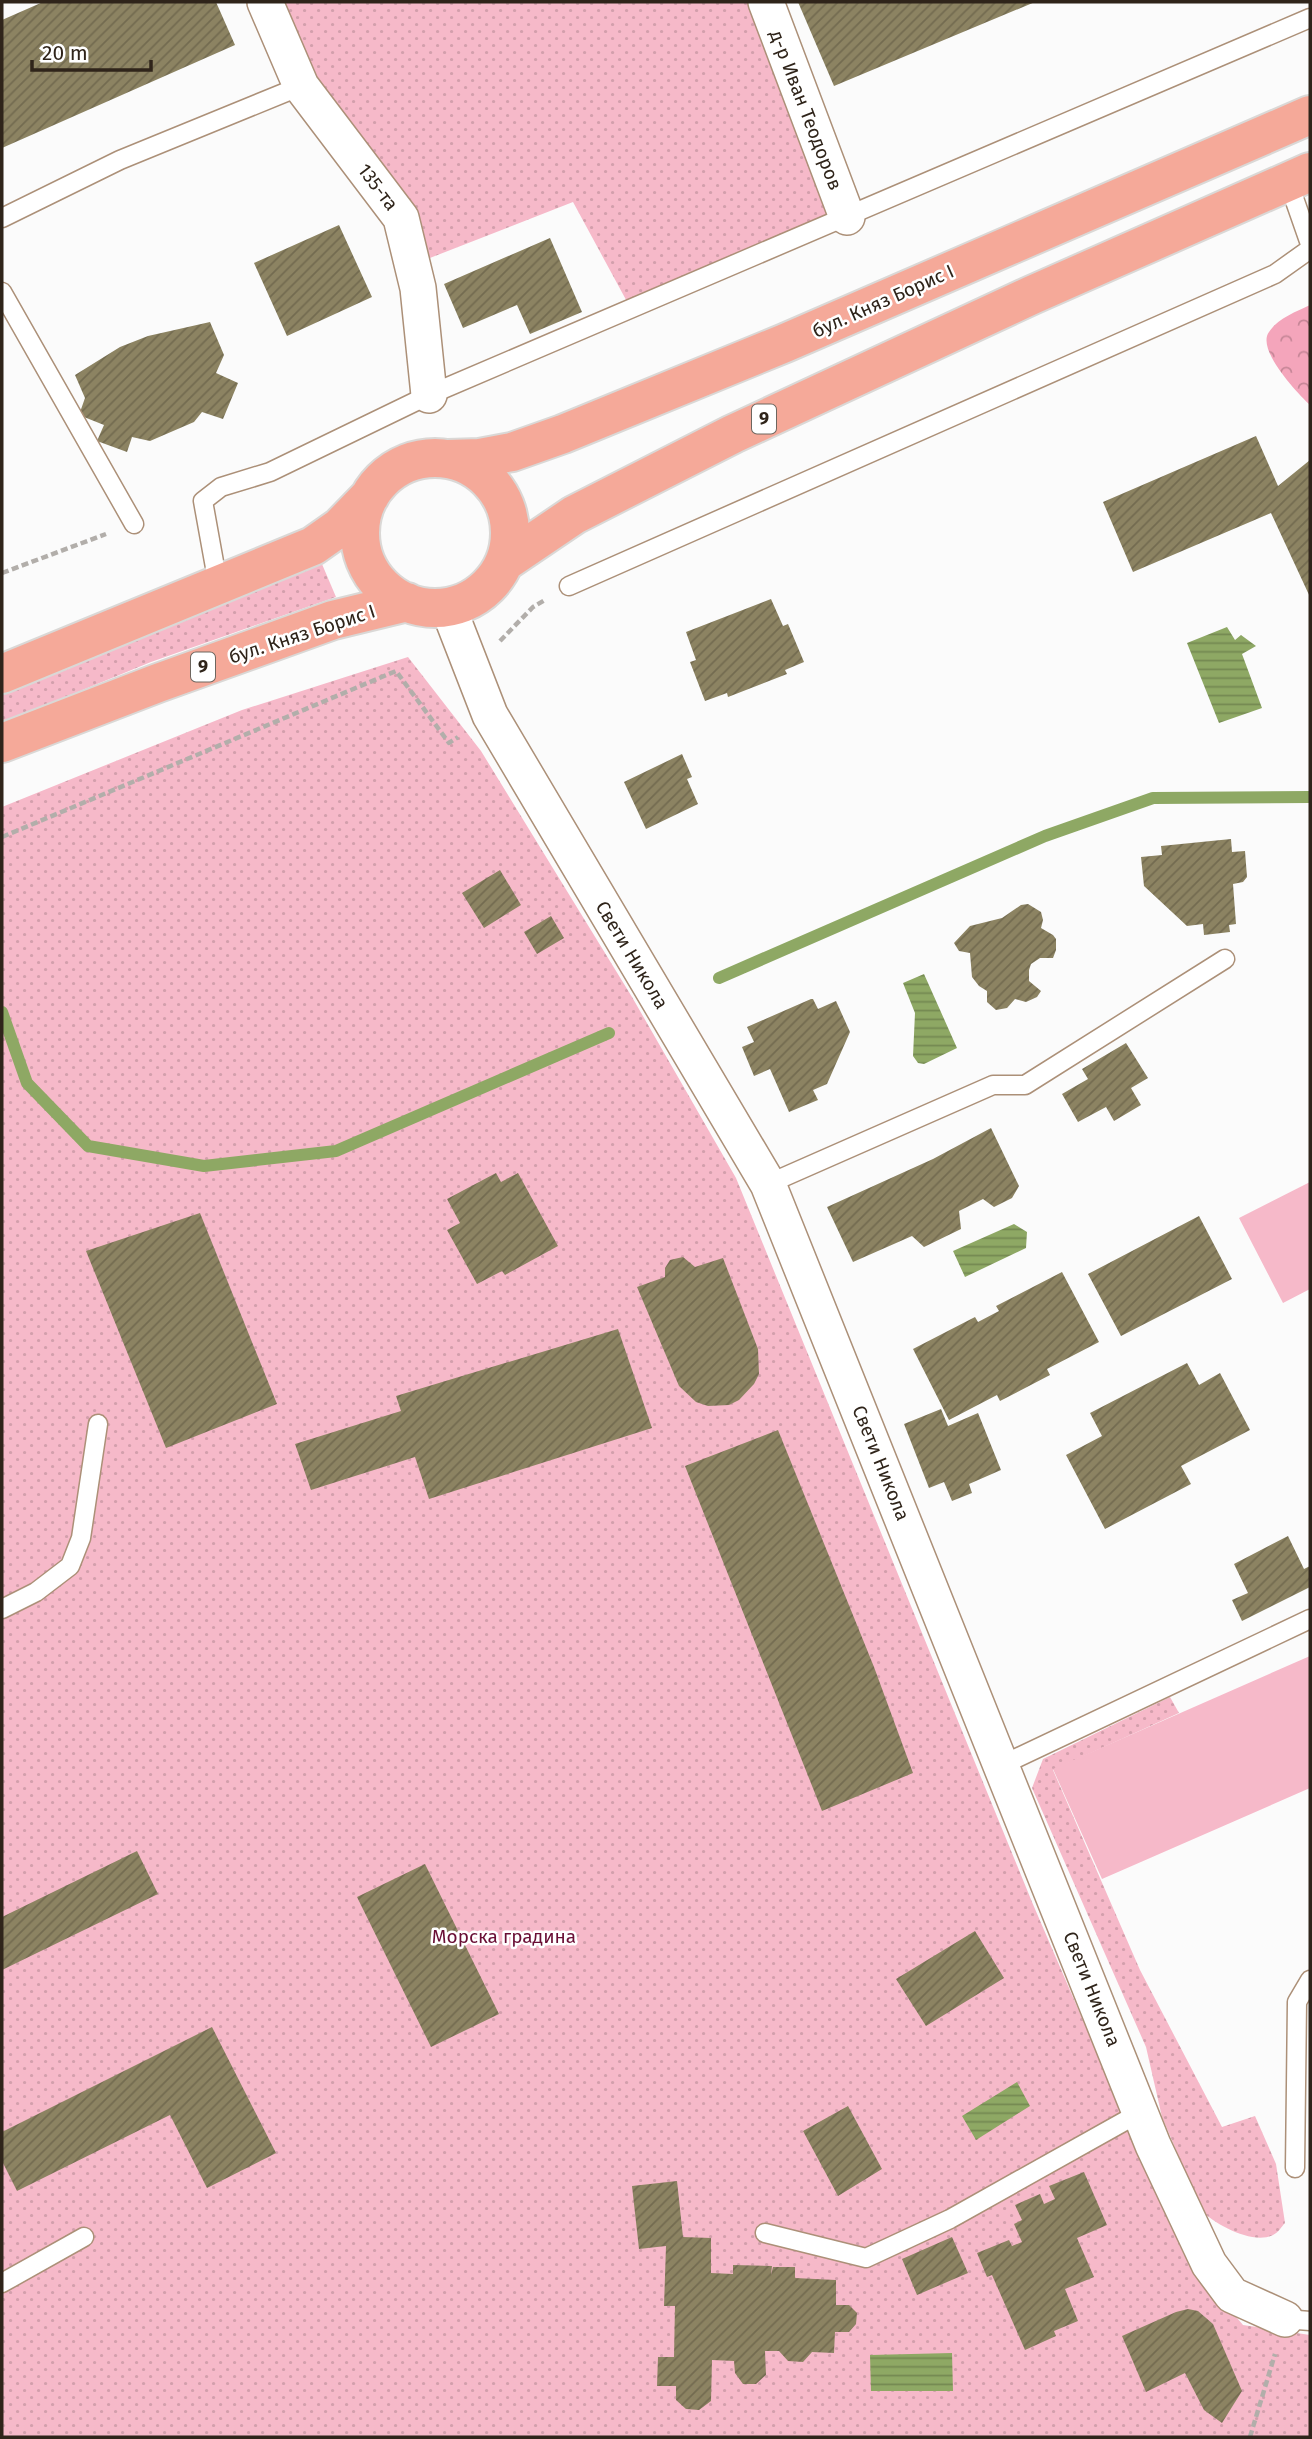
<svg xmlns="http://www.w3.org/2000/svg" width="1312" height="2439" viewBox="0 0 1312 2439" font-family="'Fira Sans',sans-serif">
<defs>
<pattern id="green-dots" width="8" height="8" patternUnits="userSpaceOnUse" patternTransform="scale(1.75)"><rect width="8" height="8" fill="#f6b9c9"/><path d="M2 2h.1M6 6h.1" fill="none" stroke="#d39fac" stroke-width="1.8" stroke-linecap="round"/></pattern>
<pattern id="forest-crowns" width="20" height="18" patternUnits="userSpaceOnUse" patternTransform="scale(1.75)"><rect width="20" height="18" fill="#f4a5bb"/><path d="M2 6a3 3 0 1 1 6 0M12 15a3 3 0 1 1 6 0" fill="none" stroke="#c68697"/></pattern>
<pattern id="water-rules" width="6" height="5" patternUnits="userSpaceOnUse" patternTransform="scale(1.75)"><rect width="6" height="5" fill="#8ea864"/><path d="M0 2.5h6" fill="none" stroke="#748952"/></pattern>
<pattern id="building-hatch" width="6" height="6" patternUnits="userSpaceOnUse" patternTransform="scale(1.75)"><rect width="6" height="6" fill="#8c8362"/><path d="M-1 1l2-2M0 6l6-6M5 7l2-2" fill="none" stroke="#736b50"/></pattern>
</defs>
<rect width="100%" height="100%" fill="#fbfbfb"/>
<path fill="url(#green-dots)" d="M265,2H766L847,217L631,309L573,202L412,265Z
M319,557L336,597L151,662L2,723V694Z
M408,657L481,751L632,997L736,1178L1032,1902L1184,2255L1243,2325L1310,2335V2437H2V807L242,710Z
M1170,1697L1179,1713L1053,1770L1140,1970L1222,2127L1255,2116L1276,2164L1285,2223C1281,2227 1279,2232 1273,2235C1253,2245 1216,2225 1202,2211L1162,2117L1146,2047L1032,1788L1043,1759Z"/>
<path fill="url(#forest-crowns)" d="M1310,305V405C1297,393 1256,349 1269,332C1278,318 1296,312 1310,305Z"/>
<path fill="#f6b9c9" d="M1310,1182V1289L1283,1303L1239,1218Z
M1310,1656V1788L1102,1879L1053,1769Z"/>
<path fill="url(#water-rules)" d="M1227,627L1235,640L1241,635L1256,646L1242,654L1262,708L1219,723L1187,643Z
M924,974L957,1048L924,1064L918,1063L913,1056L915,1013L903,983Z
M1014,1224L1027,1232L1026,1248L965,1277L953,1251Z
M1017,2082L1030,2106L976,2140L962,2116Z
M952,2353L953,2391H871L870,2355Z"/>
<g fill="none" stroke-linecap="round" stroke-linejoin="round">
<path stroke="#8ea864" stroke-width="12" d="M719,978L1045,836L1153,798L1310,797
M2,1012L27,1083L88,1146L204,1166L336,1151L609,1033"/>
</g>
<path fill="url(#building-hatch)" d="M43,2H216L235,45L2,148V20Z
M798,2H1035L834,86Z
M339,225L372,297L287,336L254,263Z
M550,238L582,312L530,334L517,305L463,328L444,284Z
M210,322L224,355L216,373L238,383L223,419L202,412L194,422L150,441L132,437L127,452L97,441L104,425L79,415L85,398L75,375L120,347L148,336Z
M1256,436L1278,486L1310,460V597L1271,513L1133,572L1103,502Z
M771,599L783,626L788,624L804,662L785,670L787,674L728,697L727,693L705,701L690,662L696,660L686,632Z
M682,754L692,777L687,779L698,804L646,829L624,782Z
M1231,839L1232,852L1245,851L1247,877L1243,882L1233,884L1236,924L1229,925L1230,932L1204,935L1203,924L1187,926L1144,886L1141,857L1162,855L1161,846Z
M500,870L521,905L484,928L462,893Z
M1028,904L1041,912L1043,920L1041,928L1053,935L1056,939V950L1053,958H1040L1031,964L1029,970V981L1041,991L1037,997L1026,1002L1015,999L1007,1008L996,1010L987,1002V991L979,986L972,977L970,953L959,951L954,943L970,926L1002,918L1021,905Z
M551,916L564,938L537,954L524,932Z
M811,999H813L818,1009L836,1001L850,1032L827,1084L813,1090L818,1100L789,1112L770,1069L754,1076L742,1047L754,1042L747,1027Z
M1126,1043L1148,1078L1131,1088L1141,1105L1114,1121L1106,1107L1078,1122L1062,1094L1088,1079L1082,1069Z
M991,1128L1019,1186L1012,1198L994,1207L983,1199L959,1211L961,1229L924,1247L912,1236L853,1262L827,1207L933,1159Z
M496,1173L501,1182L518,1173L558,1246L505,1275L502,1271L477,1284L447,1230L460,1223L447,1199Z
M200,1213L277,1404L166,1448L86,1251Z
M1199,1216L1232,1279L1121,1336L1088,1274Z
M683,1257L695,1267L723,1258L758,1349L759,1374L754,1384L739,1400L729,1405L708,1406L696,1402L679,1386L637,1287L665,1277V1268L670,1260Z
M1062,1272L1099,1342L1047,1369L1050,1375L1000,1401L997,1395L949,1420L913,1349L975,1317L978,1322L999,1311L996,1306Z
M618,1329L652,1428L429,1499L415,1457L311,1490L295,1444L401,1411L396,1396Z
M1187,1363L1199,1385L1220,1373L1250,1430L1181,1466L1191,1484L1105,1529L1066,1455L1102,1436L1090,1413Z
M941,1409L948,1426L978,1413L1001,1470L969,1484L972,1493L952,1501L944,1482L929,1488L904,1424Z
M778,1430L874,1667L913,1773L822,1811L685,1466Z
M1288,1536L1304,1569L1310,1566V1587L1242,1621L1232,1600L1248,1593L1234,1564Z
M137,1851L158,1894L2,1970V1917Z
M425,1864L499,2014L431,2047L357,1897Z
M975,1931L1004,1978L926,2026L896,1979Z
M212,2027L276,2153L207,2188L170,2115L17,2191L2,2161V2132Z
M848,2106L882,2169L838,2196L803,2131Z
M1084,2172L1107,2225L1077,2238L1094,2277L1065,2289L1078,2321L1054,2331L1056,2336L1025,2350L992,2275L987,2277L977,2253L1009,2240L1012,2246L1022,2242L1014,2224L1022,2220L1015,2205L1040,2194L1044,2204L1055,2199L1049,2186Z
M677,2181L683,2237L711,2238V2273L733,2274V2265L772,2266L771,2275L773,2267H795V2278L836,2280V2305H849L857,2313L856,2324L849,2332H835L834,2353L812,2352L803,2362L788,2361L779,2351H765L766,2375L756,2384H743L735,2373L734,2361L712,2360L711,2401L699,2410L686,2409L676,2400V2386H657L658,2357H674L675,2306H664L666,2246L639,2249L632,2186Z
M952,2237L968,2273L917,2295L902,2259Z
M1188,2309L1198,2311L1213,2324L1242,2391L1222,2423L1204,2410L1185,2373L1146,2392L1122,2336L1176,2312Z"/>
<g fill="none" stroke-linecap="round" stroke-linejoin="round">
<g stroke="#ac9078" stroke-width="21">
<path id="lane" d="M1288,181L1310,244
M2,218L120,160L301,86
M2,292L134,524
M218,584L203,501L221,487L270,472L429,395L1310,18
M569,586L1275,274L1310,249
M768,1184L993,1085H1025L1225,959
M2,1609L36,1592L70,1566L81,1538L98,1424
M1002,1765L1310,1619
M1295,2168L1297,2002L1310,1980
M765,2233L866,2258L950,2219L1141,2112
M2,2283L84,2237
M1285,2319L1310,2321"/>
</g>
<g stroke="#ac9078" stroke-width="38">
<path id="street" d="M265,2L301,86L401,218L418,288L429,395
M766,2L847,217
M448,607L490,715L768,1184L1153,2145L1209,2264L1232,2295L1285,2319"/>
</g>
<g stroke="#dad8d6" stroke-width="42">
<path id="highway" d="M360 533a75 75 0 1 1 150 0a75 75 0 1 1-150 0Z
M448,459L480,458L512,452L563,434L785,343L1310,115
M506,561L574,515L733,434L1032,295L1310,172
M2,674L313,546L340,527L370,496
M2,743L158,683L333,620L407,602"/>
</g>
<path stroke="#b2aeaa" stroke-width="4.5" stroke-dasharray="7 3.5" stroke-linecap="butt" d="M2,573L106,534
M500,641L533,607L545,600
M2,837L396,671L449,743L458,737
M1250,2437L1275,2354"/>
<use href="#lane" stroke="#fff" stroke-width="18"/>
<use href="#street" stroke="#fff" stroke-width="35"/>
<use href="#highway" stroke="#f5a999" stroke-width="38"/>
</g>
<g text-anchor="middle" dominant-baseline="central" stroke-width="5" stroke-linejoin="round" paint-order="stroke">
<g fill="#fff" stroke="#6d665f" stroke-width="2">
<rect x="752" y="404.5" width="24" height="29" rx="5"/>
<rect x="191" y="652.5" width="24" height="29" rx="5"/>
</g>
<g font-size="18" font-weight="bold" fill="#2f241a">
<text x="764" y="419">9</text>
<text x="203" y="667">9</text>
</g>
<g font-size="19" fill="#2f241a" stroke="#fff">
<text transform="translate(806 110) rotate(69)">д-р Иван Теодоров</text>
<text transform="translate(378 187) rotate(53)">135-та</text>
<text transform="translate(883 301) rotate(-24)">бул. Княз Борис I</text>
<text transform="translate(302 634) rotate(-18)">бул. Княз Борис I</text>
<text transform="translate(632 955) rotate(59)">Свети Никола</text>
<text transform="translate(881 1463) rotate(68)">Свети Никола</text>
<text transform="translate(1092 1989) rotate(68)">Свети Никола</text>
</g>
<g font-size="19" fill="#690e35" stroke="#fff">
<text x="504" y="1936">Морска градина</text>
</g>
</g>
<rect width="1312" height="2439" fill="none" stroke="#2f241a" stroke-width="7"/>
<path d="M32 60v10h119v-10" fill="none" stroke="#2f241a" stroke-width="3.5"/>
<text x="42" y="60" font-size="21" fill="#2f241a" stroke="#ffffff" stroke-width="5" paint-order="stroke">20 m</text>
</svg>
